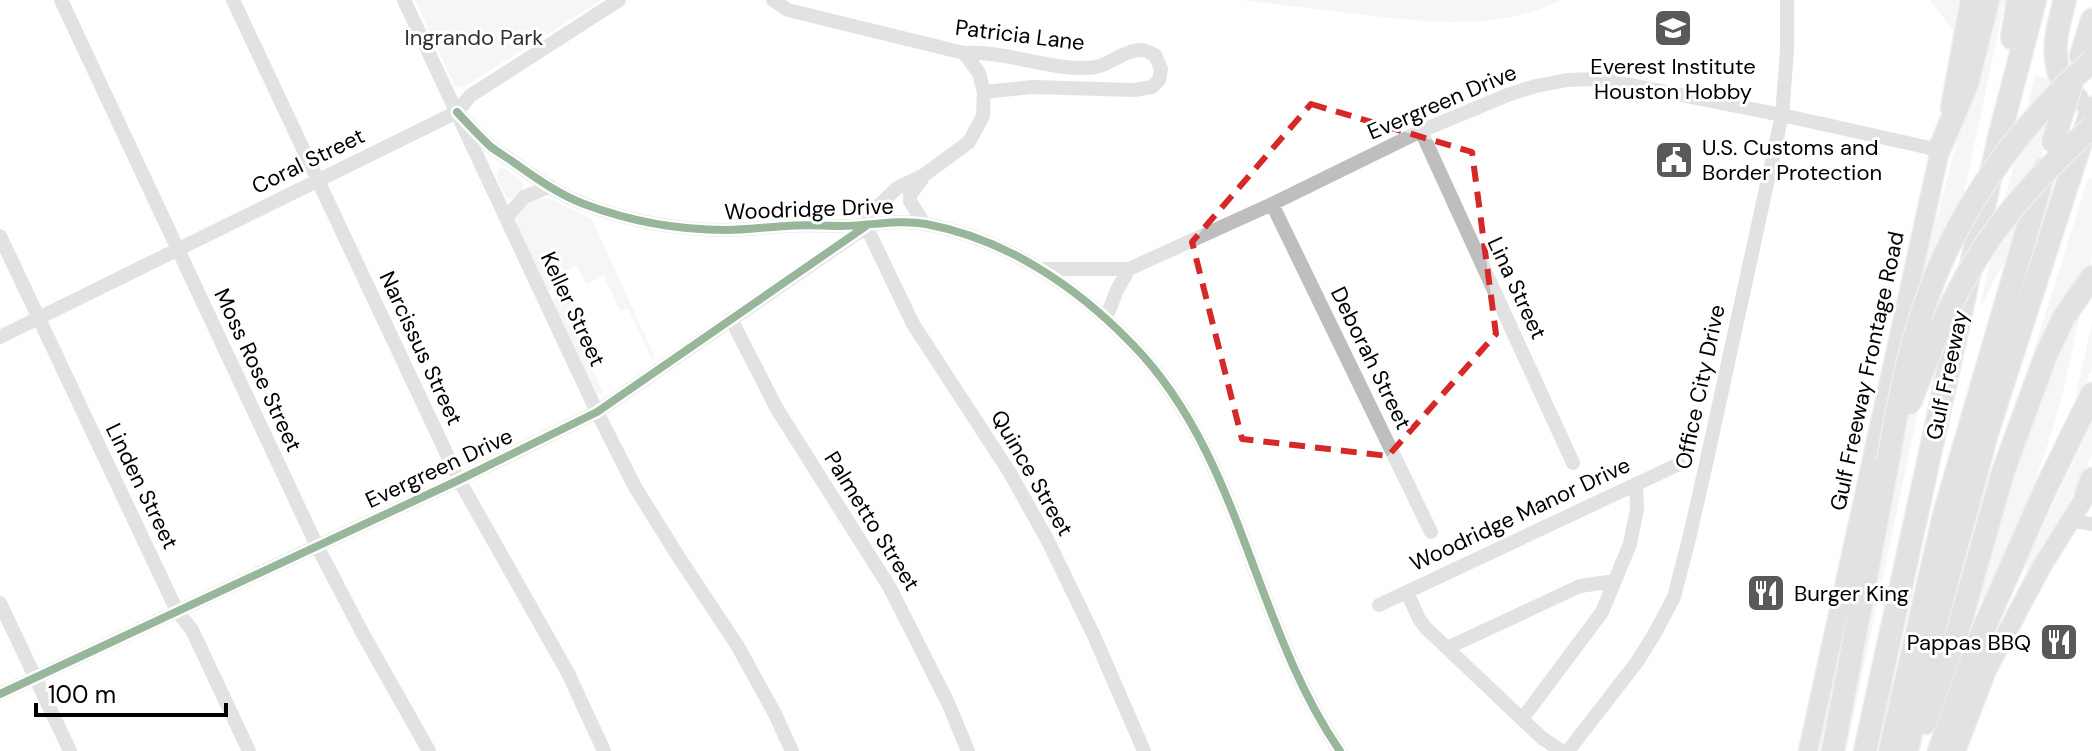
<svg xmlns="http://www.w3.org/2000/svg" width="2092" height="751" viewBox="0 0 2092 751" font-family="'DM Sans',sans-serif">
<rect width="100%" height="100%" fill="#fff"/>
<path fill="#ebebeb" d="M415,0H602L462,88L455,86Z
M1241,0H1561C1499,32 1424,22 1357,14C1318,9 1279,5 1241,0Z
M1930,0H1961L1954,32Z
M1994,0H2005L1846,751H1818L1924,267Z
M2035,75L2049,78L2060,97L2011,254L1997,274L1982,306L1981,300Z
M504,168L522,182L524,186C522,192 515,198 509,199C502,193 494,178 498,169Z
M2092,178V257L2063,393L2045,453L2012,541L1967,632L2016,407L2087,182Z
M540,197L552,200L592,219L655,358L652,359L628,308L620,311L604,276L586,284L577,266L554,276L558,286L548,291L517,227L516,217L529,200Z
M569,291L586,327L575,332L603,393L597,395L552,300Z
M2092,323V369L2080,395L2076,394Z
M2092,423V455L2065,511L2026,578L2025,564Z"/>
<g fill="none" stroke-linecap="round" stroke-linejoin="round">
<g stroke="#dbdbdb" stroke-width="21">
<path id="major" d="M1950,108L1970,0
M1808,751L1943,136
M1956,751L1987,670L2042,566L2092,486"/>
</g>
<g stroke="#dbdbdb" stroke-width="25">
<path id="highway" d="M2065,0C2055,35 2046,72 2077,99
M2012,38L2018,0
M2081,56L2092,20
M1939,150L1967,84L1988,0
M2086,494L2092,479
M1925,723L1958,630L2003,472L2046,355L2064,317L2092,277
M1833,751L1888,461
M1865,751L1999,138L2035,0
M1890,751L1944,515L2045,169
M1907,751L1926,660L1987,433L2092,108
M1939,751L1980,637L2045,490L2092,394"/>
</g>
<path stroke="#bebebe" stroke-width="14" d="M61,0L317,546L363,634L429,751
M233,0L459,480L568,673L604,751
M404,0L597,412L635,487L678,556L737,645L774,712L792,751
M773,0L788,10L964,53C1007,50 1055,73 1096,67C1111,64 1126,49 1143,50C1148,51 1151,54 1155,55L1161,69L1159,80L1152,87L1134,90L1033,87L984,92
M457,112C468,124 479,136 491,147C499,153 508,158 516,164C537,179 560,195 584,204C629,221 678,230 726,230C746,230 766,227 786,226C804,224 823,226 841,226C868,226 899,219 926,224C1006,239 1076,286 1132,344C1242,456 1253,625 1340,751
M1421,131L1573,463
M922,179L910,195V201L924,224
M1272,204L1431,532
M506,218L524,197L550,186
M866,226L913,324L1010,473L1048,541L1095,638L1144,751
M866,226L870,214L897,188L924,175L969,142L983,116L984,92L979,73L964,53
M0,236L177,611L192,630L249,751
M1043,269H1129
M1106,318L1117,290L1129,269L1272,204L1421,131L1510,94L1536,86L1567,80L1596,79L1621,83L1782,115L1939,150
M731,319L777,409L890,588L948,703L968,751
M0,337L457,112L470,96L619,0
M2070,520L2092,524
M1407,592L1419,619L1426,628L1542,738L1562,751
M0,603L70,751
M1379,605L1679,464
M1447,648L1580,586L1615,581
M0,694L459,480L597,412L866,227
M1522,719L1602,612L1630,544L1637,509L1636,484
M1568,751L1637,662L1655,633L1674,597L1689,539L1706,464L1782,115L1787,51V0"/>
<use href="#major" stroke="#bebebe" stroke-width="18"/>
<use href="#highway" stroke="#bebebe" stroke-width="22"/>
<g stroke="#dbdbdb" stroke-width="25" stroke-linecap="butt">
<path id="highway-bridge" d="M2053,142L2072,82
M1910,403C1931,347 1954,291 1988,241C2017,199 2054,161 2092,127
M1888,461C1899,397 1912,332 1937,272C1971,191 2026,119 2092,61"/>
</g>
<use href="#highway-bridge" stroke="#bebebe" stroke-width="22"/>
<g stroke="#fff" stroke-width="13">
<path id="cycleway" d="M457,112C468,124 479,136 491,147C499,153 508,158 516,164C537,179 560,195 584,204C629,221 678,230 726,230C746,230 766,227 786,226C804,224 823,226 841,226C868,226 899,219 926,224C1006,239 1076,286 1132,344C1242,456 1253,625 1340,751
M0,694L459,480L597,412L866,226"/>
</g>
<use href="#cycleway" stroke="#1b5e20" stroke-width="8"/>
</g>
<path d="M0 0H2092V751H0ZM1311,104L1472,152L1496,334L1388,456L1242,439L1192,242Z" fill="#fff" fill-opacity=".55" fill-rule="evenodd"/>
<path fill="none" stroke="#d62828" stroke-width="6" stroke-dasharray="16 10" stroke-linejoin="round" d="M1311,104L1472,152L1496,334L1388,456L1242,439L1192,242Z"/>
<defs>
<g id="university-square" transform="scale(2)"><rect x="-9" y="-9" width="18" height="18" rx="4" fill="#595959" stroke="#fff"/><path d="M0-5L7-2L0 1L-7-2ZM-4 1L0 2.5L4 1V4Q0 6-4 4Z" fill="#fff"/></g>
<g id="civic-square" transform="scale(2)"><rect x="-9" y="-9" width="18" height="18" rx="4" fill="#595959" stroke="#fff"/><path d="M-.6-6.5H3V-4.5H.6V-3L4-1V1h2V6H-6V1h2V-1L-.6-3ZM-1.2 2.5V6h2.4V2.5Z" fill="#fff"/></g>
<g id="restaurant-square" transform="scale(2)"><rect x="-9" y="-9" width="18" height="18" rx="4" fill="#595959" stroke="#fff"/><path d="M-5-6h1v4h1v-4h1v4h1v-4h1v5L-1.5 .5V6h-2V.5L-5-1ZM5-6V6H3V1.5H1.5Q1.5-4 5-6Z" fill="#fff"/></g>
</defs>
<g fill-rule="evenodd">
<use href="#university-square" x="1673" y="28"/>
<use href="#civic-square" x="1674" y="160"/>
<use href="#restaurant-square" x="1766" y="593"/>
<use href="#restaurant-square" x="2059" y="642"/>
</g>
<g text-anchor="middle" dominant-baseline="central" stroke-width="6" stroke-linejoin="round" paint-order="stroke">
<g font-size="22" fill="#000" stroke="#fff">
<text transform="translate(1020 35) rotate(7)">Patricia Lane</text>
<text transform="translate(1442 102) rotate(-23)">Evergreen Drive</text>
<text transform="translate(308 161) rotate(-26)">Coral Street</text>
<text transform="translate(809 209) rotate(-2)">Woodridge Drive</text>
<text transform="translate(1517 288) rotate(65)">Lina Street</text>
<text transform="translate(573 309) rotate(65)">Keller Street</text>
<text transform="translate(421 348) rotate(65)">Narcissus Street</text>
<text transform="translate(1371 358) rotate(64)">Deborah Street</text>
<text transform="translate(258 370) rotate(65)">Moss Rose Street</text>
<text transform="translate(1867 371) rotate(-78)">Gulf Freeway Frontage Road</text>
<text transform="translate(1947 375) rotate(-78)">Gulf Freeway</text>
<text transform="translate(1700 387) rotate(-78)">Office City Drive</text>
<text transform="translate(439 468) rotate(-25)">Evergreen Drive</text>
<text transform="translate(1032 473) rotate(60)">Quince Street</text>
<text transform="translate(142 486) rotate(64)">Linden Street</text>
<text transform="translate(1520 514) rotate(-25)">Woodridge Manor Drive</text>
<text transform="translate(872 521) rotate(58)">Palmetto Street</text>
</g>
<g font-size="22" fill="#323232" stroke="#fff">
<text x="474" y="37">Ingrando Park</text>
</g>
<g font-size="22" fill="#000" stroke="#fff" text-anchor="start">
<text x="1673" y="66" text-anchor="middle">Everest Institute<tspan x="1673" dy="25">Houston Hobby</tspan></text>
<text x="1702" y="147">U.S. Customs and<tspan x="1702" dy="25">Border Protection</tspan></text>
<text x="1794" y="593">Burger King</text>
<text x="2031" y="642" text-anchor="end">Pappas BBQ</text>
</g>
</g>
<path d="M36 703v12h190v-12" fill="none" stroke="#000000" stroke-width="4"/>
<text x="48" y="703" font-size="24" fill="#000000" stroke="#ffffff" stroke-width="6" paint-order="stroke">100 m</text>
</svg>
